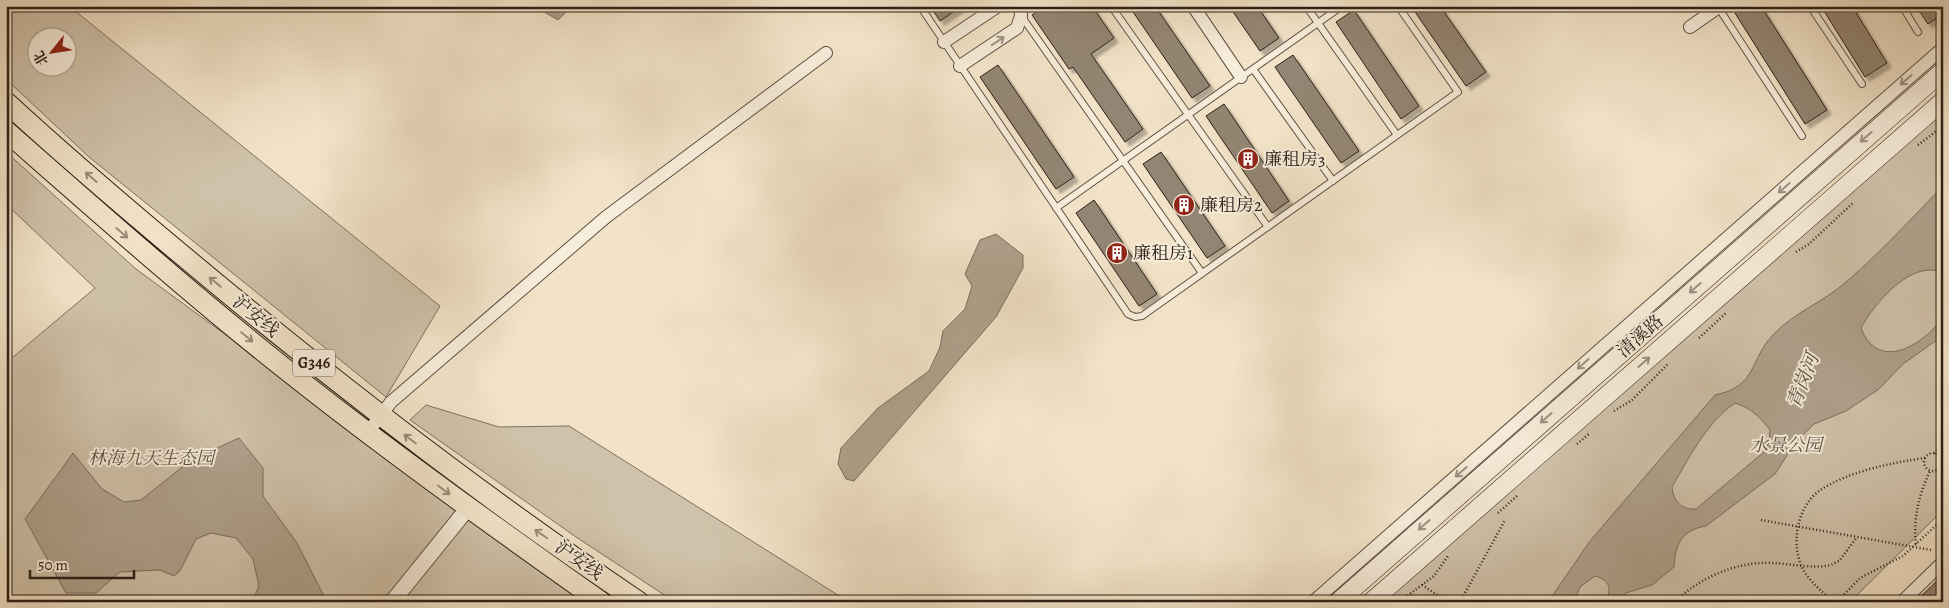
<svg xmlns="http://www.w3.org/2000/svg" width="1949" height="608" viewBox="0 0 1949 608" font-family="Alegreya,'Noto Serif SC',serif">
<defs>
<filter id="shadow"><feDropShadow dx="4.5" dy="4.5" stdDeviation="1" flood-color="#0004"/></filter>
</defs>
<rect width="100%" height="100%" fill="#f2e3c8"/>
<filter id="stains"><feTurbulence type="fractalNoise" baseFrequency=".004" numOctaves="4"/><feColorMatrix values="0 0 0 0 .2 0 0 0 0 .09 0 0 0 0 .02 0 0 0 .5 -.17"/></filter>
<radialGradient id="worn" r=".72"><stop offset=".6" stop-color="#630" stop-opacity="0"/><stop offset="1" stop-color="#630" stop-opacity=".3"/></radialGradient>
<path fill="#d0c2aa" stroke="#7e7160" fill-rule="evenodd" d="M6,6H69L440,306L386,397L89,157L6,79ZM38,38H68V68H38Z
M1943,101V510L1850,602H1371Z
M6,152L136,269L590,602H6V363L95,288L6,204Z
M426,405L499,427L569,426L849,602H675L576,537L410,420Z"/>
<path fill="#afa18c" stroke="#7b6d5d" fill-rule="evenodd" d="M534,6H572L558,20Z
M1943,186V273C1912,258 1874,304 1861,328C1878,373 1924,345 1943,317L1941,337L1903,364L1879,389L1846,411L1814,424L1795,443L1775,474L1706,526C1682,530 1675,544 1674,567L1652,585L1626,593L1617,602H1604C1613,590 1610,580 1595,576L1581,586L1573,602H1548L1590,541L1715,395C1758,386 1749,360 1773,335C1793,313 1823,302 1845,283C1880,253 1911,219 1943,186ZM1735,403C1751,408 1760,417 1770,430L1769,442L1764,452L1696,509C1681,510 1673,501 1672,487C1689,458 1707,422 1735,403Z
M996,234L1023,255V268L996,317L854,481L846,479L838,464L841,448L878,408L929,371L940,347L943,331L965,309L972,286L965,274L980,240Z
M239,438L263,468V496L297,543L327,602H252L259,586L253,559L236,538L211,533L196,539L180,571L174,576L160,570L120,572L96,593H66L25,519L73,453L102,489L124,502L141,500L191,460Z"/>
<path fill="#938573" stroke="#2c2017" filter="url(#shadow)" d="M930,6H962L940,21Z
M1045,6H1092L1114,38L1091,54L1143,129L1125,142L1073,67L1069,69L1032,15Z
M1129,6H1155L1210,86L1192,98Z
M1229,6H1257L1279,38L1260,51Z
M1411,6H1440L1486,72L1466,86Z
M1746,6H1761L1827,110L1805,124L1735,13Z
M1821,6H1852L1887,63L1865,77Z
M1916,6H1943V14L1928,24Z
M1354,10L1419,106L1401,119L1336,22Z
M1293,55L1359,151L1341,163L1275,67Z
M998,65L1074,177L1056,189L980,77Z
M1224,104L1289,201L1272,213L1206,116Z
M1161,152L1225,246L1207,258L1143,164Z
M1094,200L1157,294L1139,306L1076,213Z
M1943,575V602H1915Z"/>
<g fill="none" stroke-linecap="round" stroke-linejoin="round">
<g stroke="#5e5143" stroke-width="8">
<path id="service" d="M920,6L1128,314L1135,317L1142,316L1458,92L1398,6
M1111,6L1268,227
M1306,6L1397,135
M1810,6L1862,84
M1902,6L1918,32
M1718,7L1802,136
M1022,17L1202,273
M1253,69L1333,181
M1056,208L1342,6"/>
</g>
<g stroke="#5e5143" stroke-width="14">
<path id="minor" d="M1193,6L1241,77
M1690,27L1720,6
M944,42L998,6
M960,66L1017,28L1021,16L1020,6
M368,432L391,402L606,217L826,53
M1313,602L1943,48
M1902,602L1943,562"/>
</g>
<g stroke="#5e5143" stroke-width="17">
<path id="tertiary" d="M392,602L468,508"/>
</g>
<g stroke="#2c2017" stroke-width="19">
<path id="secondary" d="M1338,602L1943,71
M1371,602L1943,101"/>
</g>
<g stroke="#2c2017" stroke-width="22">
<path id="trunk" d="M6,102C82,172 161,238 240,303C369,409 501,509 639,602
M6,131C96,210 185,289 279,364C383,447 492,525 601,602"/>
</g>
<path stroke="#2c2017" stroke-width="2.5" stroke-dasharray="1 2.5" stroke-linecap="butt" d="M1918,145L1943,126
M1796,252L1809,244L1854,202
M1699,338L1726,313
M1614,411L1632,400L1668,364
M1577,444L1590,433
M1924 462a9 9 0 1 1 18 0a9 9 0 1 1-18 0Z
M1935,454L1943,439
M1498,513L1518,495
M1761,520L1931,550
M1916,544C1913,517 1919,495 1930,471
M1422,585L1448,602
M1399,602L1434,576L1448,556
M1460,602L1505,520
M1674,602C1700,578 1736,561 1773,563C1792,564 1813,569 1831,565L1839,561L1857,537
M1833,602C1823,592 1811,583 1804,571C1790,547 1796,508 1819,491C1846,472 1894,462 1925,458
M1837,602L1860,578L1903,556L1943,519"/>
<use href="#service" stroke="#f7eddb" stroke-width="6"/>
<use href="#minor" stroke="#f7eddb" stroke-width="12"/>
<use href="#tertiary" stroke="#f7eddb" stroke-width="15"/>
<use href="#secondary" stroke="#f7eddb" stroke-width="18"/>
<use href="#trunk" stroke="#f2e3c8" stroke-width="20"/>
</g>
<defs><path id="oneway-shaft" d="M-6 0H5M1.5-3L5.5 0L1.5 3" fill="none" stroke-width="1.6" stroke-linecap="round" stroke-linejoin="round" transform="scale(1.25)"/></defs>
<g stroke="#9c9183">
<use href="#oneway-shaft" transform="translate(998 41) rotate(-34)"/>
<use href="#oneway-shaft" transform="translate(1906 80) rotate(139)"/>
<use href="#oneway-shaft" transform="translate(1866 137) rotate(139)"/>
<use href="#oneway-shaft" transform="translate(1784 188) rotate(139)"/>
<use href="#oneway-shaft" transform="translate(1695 288) rotate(139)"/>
<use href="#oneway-shaft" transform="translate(1644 362) rotate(-41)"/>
<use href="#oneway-shaft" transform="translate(1583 364) rotate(139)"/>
<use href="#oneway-shaft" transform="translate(1546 418) rotate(139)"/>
<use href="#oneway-shaft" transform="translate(1461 472) rotate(139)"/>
<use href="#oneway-shaft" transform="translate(1424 525) rotate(139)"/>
</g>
<g stroke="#998b78">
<use href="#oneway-shaft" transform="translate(91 177) rotate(-139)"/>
<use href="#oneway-shaft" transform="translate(122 233) rotate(41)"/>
<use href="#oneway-shaft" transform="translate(215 282) rotate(-141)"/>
<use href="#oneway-shaft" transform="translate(247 337) rotate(40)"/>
<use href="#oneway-shaft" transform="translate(410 439) rotate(-143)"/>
<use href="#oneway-shaft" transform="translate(444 490) rotate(37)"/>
<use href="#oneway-shaft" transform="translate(541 534) rotate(-145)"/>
</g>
<defs>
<g id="building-disc" transform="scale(1.125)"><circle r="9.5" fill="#8f2418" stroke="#f7eddb"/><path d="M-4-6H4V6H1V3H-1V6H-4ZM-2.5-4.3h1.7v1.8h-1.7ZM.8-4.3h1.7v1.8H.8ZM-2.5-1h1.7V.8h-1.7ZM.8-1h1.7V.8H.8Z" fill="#fff"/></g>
</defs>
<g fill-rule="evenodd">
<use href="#building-disc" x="1248" y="159"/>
<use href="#building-disc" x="1184" y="205"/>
<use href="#building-disc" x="1117" y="253"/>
</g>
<g text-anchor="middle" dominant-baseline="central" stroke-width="4" stroke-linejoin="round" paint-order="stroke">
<rect fill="#f7eddb" stroke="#695e52" stroke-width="1" x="293" y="349.5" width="42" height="27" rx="4"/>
<g font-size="16" font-weight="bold" fill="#2c2017">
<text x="314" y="363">G346</text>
</g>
<g font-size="18" fill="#2c2017" stroke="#f7eddb" text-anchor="start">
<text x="1264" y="159">廉租房3</text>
<text x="1200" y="205">廉租房2</text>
<text x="1133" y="253">廉租房1</text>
</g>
<g font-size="18" fill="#2c2017" stroke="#f7eddb">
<text transform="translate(256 316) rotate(39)">沪安线</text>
<text transform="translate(1640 336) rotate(-41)">清溪路</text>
<text transform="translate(579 560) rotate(35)">沪安线</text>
</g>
<g font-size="18" font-style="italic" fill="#5d5143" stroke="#f7eddb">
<text x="1786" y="445">水景公园</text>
<text x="151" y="458">林海九天生态园</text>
</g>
<g font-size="19" font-style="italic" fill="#5a4d40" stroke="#f7eddb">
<text transform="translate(1803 381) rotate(-69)">青岗河</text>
</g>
</g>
<rect width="1949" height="608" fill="none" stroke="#f2e3c8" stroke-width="25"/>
<rect x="8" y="8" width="1934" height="593" fill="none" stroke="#2c2017" stroke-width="2.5"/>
<rect x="12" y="12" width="1924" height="583" fill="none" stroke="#2c2017"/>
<g transform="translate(52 52) rotate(240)"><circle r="24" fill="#f7eddb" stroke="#a69b8d"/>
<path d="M0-4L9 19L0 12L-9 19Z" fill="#8f2418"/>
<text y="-8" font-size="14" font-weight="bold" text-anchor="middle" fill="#2c2017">北</text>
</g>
<path d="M30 570v8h104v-8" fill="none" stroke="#2c2017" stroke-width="2.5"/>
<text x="38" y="570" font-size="15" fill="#2c2017" stroke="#f7eddb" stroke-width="4" paint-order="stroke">50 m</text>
<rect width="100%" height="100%" filter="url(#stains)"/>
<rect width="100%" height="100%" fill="url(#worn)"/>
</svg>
